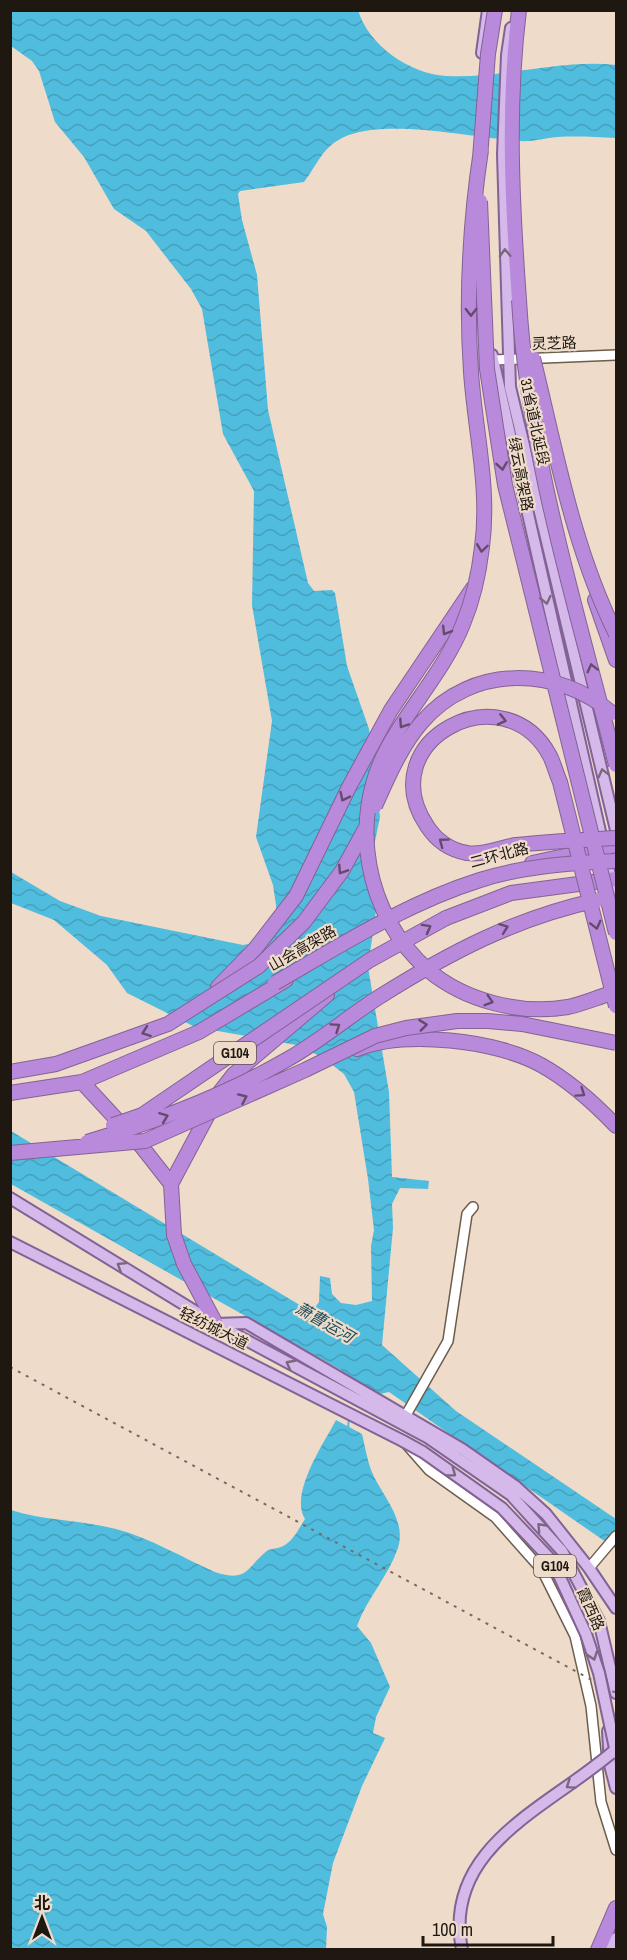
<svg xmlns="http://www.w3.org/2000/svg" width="627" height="1960" viewBox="0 0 627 1960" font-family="'Archivo Narrow','Noto Sans SC',sans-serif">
<defs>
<pattern id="water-waves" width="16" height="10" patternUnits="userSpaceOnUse" patternTransform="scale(1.5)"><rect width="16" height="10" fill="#50bcde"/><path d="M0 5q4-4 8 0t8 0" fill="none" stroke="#45a1bd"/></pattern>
</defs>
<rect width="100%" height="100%" fill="#eedbc9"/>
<path fill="url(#water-waves)" d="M358,10C368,45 410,74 446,76C503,79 560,59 616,65V138C597,137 577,136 557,137C545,138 533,142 520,141C473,138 384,117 342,138C322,148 317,165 304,182L240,191L238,194L242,220L257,275L268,410L308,583L314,591L332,590L335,593L347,666L369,729L380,817L372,856L378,897L368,967L389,1092L392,1177L429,1181L428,1189L400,1188L392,1204L393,1228L382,1345L456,1411L616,1519V1549L389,1392L380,1394L349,1379L341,1370L11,1184V1131L308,1310L314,1309L319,1302L320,1276L330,1278L332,1294L341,1303L356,1305L372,1301L371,1246L374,1230L368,1179L354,1092L344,1074L322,1057L296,1045L195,1027L127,993L107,965L54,920L11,903V872L60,901L101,916L243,945L253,943L277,912L273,885L256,837L272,721L252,605L254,491L223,434L202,309L191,289L146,231L114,209L84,157L55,122L39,71L32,61L11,46V11Z
M336,1420L362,1434C365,1446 367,1459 371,1470C381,1495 407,1519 398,1548C388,1577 367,1598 357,1626L371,1643L390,1687L376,1717L373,1733L385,1738L362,1786L333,1863L323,1914L327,1927L326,1949H11V1510C45,1521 81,1520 116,1529C150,1538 183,1558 215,1572C249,1583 246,1567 267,1551C271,1548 277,1549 281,1547C292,1543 298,1530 305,1519C289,1494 324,1443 336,1420Z"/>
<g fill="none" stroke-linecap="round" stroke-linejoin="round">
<path stroke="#50bcde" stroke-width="2" d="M348,1429L349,1417"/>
<g stroke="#6d5d4d" stroke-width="12">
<path id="minor" d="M493,360L616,355
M406,1415L448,1341L467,1214L473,1207
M407,1445L429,1470L495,1517L542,1570L575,1636L591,1706L601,1802L616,1850
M589,1568L616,1536"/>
</g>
<g stroke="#836295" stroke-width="14">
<path id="major" d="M511,28L507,55L503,154L510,387L616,830
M482,53L488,10
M492,355L616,902
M10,1198L216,1324L427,1437L511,1495L562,1551L599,1621L616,1693
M10,1242L403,1441
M216,1324L246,1323L462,1449L515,1486L546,1514L589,1568L616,1608
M608,1731L610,1765L616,1788
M609,1950L616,1938"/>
</g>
<g stroke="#836295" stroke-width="16">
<path id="highway" d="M519,10C507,107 512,203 519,300
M595,600L616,660
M532,863L616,845
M446,918L511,893L616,879
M218,987L255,949L296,896L349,787L391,710L473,588
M357,1049C405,1030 496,1040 541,1065C570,1081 594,1103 616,1126
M82,1082L142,1147L171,1184
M10,1093L82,1082L199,1032L286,980
M216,1324L184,1264L174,1235L171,1184L220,1092L234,1074L327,995
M598,1950L616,1908"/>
</g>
<use href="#minor" stroke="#fff" stroke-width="9"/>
<use href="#major" stroke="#d5b9ea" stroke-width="10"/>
<use href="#highway" stroke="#b98adc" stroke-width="14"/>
<path stroke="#776b60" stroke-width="2" stroke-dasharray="3 6" stroke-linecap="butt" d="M10,1367L616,1693"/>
<g stroke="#836295" stroke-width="14" stroke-linecap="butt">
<path id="major-bridge" d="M403,1441L423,1452L502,1508L553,1562L586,1634L599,1673L616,1753
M462,1950C441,1845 554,1805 616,1749"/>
</g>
<g stroke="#836295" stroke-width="16" stroke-linecap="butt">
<path id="highway-bridge" d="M481,150C470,223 466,299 471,372C475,431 490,488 482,547C479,573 473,600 463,624C445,669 411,705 388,747C348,820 365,915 428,970C465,1001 520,1015 568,1007C582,1004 596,998 609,994
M480,158L488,54L495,10
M480,201L487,369L505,485L616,933
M519,300C528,457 578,613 616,765
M533,358C556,451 573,548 616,634
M375,806C388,777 401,746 422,722C472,664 557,666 612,713
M616,838C583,840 550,841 516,845C502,847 481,856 467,853C450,850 436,840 427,826C370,741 504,670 550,756C554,764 556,773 560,782L616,1006
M275,983C341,945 407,903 480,880C523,866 571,863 616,861
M10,1072L56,1064L168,1024L259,966L304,922L342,871L365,829
M113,1125L142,1115L370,960L446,918
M87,1142C158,1121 224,1096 288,1059C320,1041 348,1017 379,997C449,953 515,918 598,900
M10,1153L145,1141L305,1070L375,1036L406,1028L457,1021H488L522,1024L616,1043"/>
</g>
<use href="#major-bridge" stroke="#d5b9ea" stroke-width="10"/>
<use href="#highway-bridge" stroke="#b98adc" stroke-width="14"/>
</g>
<defs><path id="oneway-chevron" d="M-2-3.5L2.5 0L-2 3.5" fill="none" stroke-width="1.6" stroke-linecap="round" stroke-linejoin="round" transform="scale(1.5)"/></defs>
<g stroke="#7a687e">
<use href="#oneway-chevron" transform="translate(505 253) rotate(-92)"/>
<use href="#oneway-chevron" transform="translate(546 600) rotate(77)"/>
<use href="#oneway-chevron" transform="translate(603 773) rotate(-104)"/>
<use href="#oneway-chevron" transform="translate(121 1266) rotate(-148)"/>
<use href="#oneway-chevron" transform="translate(290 1364) rotate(-152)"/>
<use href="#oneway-chevron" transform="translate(452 1473) rotate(36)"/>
<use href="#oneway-chevron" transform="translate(541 1527) rotate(-133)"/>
<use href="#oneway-chevron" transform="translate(593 1656) rotate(71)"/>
<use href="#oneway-chevron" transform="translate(570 1785) rotate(146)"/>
</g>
<g stroke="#644b6c">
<use href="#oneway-chevron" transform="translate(471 312) rotate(90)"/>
<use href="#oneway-chevron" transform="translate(502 466) rotate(81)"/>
<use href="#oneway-chevron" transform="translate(482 548) rotate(98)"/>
<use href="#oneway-chevron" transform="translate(446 631) rotate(122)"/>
<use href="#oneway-chevron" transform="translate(592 668) rotate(-104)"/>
<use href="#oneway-chevron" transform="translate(502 720) rotate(13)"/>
<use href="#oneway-chevron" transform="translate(403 724) rotate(124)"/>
<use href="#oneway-chevron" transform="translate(344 797) rotate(116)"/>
<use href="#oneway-chevron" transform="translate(443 842) rotate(-143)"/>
<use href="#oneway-chevron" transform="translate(342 870) rotate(123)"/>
<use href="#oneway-chevron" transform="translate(596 925) rotate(76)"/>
<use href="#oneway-chevron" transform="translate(427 928) rotate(-29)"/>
<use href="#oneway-chevron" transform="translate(504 928) rotate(-20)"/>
<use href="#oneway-chevron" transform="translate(489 1001) rotate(17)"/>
<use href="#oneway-chevron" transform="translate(423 1025) rotate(-7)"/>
<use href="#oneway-chevron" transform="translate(336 1027) rotate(-34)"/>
<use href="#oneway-chevron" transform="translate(146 1032) rotate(160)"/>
<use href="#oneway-chevron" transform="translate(581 1093) rotate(35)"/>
<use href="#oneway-chevron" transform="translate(243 1098) rotate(-24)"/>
<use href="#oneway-chevron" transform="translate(164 1117) rotate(-21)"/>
</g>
<g text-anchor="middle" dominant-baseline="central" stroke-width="4.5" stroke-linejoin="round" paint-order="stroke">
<g fill="#eedbc9" stroke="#5c5248" stroke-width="1.5">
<rect x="214" y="1042" width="42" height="22" rx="4.5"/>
<rect x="534" y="1555" width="42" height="22" rx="4.5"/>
</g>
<g font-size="14" font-weight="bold" fill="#1e1811">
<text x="235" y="1053">G104</text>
<text x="555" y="1566">G104</text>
</g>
<g font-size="15" fill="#1e1811" stroke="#eedbc9">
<text transform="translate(554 343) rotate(-2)">灵芝路</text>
<text transform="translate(535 422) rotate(78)">31省道北延段</text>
<text transform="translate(521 474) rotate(79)">绿云高架路</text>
<text transform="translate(499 855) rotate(-15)">二环北路</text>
<text transform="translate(302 948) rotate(-30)">山会高架路</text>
<text transform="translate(214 1328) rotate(27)">轻纺城大道</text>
<text transform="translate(591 1609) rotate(66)">霞西路</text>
</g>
<g font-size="16" font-style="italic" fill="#1f4d5c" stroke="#eedbc9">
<text transform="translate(325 1322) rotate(30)">萧曹运河</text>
</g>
</g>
<rect width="627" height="1960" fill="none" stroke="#1e1811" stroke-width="24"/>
<g transform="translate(42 1918)" stroke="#eedbc9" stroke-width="4.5" paint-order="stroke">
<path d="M0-4.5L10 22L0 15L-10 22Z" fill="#1e1811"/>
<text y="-9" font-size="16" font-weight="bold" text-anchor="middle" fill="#1e1811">北</text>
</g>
<path d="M423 1936v9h130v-9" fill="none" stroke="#1e1811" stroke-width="3"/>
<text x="432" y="1936" font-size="18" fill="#1e1811" stroke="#eedbc9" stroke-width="4.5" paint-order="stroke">100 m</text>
</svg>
